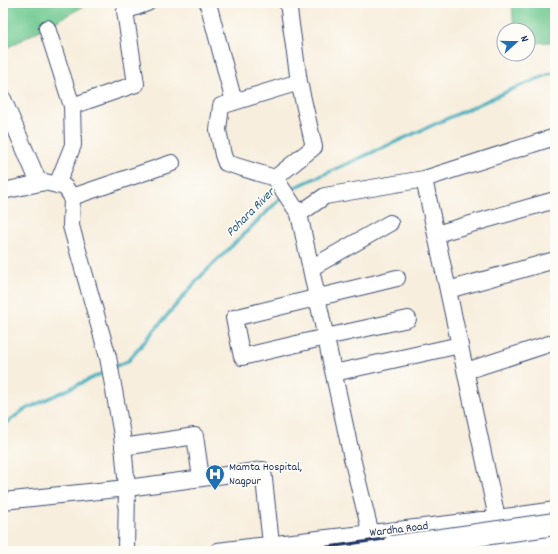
<svg xmlns="http://www.w3.org/2000/svg" width="558" height="554" viewBox="0 0 558 554" font-family="Dekko,sans-serif">
<rect width="100%" height="100%" fill="#fdfcf7"/>
<filter id="ink" filterUnits="userSpaceOnUse"><feTurbulence type="fractalNoise" baseFrequency=".025" numOctaves="2"/><feDisplacementMap in="SourceGraphic" scale="8" xChannelSelector="R" yChannelSelector="G"/><feConvolveMatrix kernelMatrix="1 2 1 2 8 2 1 2 1" color-interpolation-filters="sRGB"/></filter>
<filter id="wash" filterUnits="userSpaceOnUse"><feTurbulence type="fractalNoise" baseFrequency=".012" numOctaves="4" result="noise"/><feDisplacementMap in="SourceGraphic" scale="16" xChannelSelector="R" yChannelSelector="G"/><feGaussianBlur stdDeviation="0.9" result="paint"/><feColorMatrix in="noise" values="0 0 0 0 0 0 0 0 0 0 0 0 0 0 0 0 0 1.4 0 .05"/><feComposite in="paint" operator="in"/></filter>
<g filter="url(#wash)">
<rect width="100%" height="100%" fill="#f7eedd"/>
<path fill="#6fc991" stroke="#457c78" d="M3,3H90L3,50Z
M512,3H555V42L528,43V30H514Z"/>
<g fill="none" stroke-linecap="round" stroke-linejoin="round">
<path stroke="#42afbf" stroke-width="3.5" d="M289,190L515,88L555,72
M114,367L128,361L200,277L282,197
M3,426L22,411L107,371"/>
</g>
</g>
<g filter="url(#ink)">
<g fill="none" stroke-linecap="round" stroke-linejoin="round">
<g stroke="#3c4c71" stroke-width="18">
<path id="minor" d="M208,3L234,102
M288,3L299,82
M47,28L72,106
M3,99L39,183
M275,178L226,163L223,155L218,130L221,106L299,82L314,147L275,178L299,214L352,458L371,534
M424,179L555,137
M57,185L73,145L72,106L136,84L125,11L147,3
M3,191L45,182L65,187L72,197L71,226L108,357L122,435L127,488L126,551
M72,197L172,163
M299,214L325,196L424,179L497,518
M436,234L555,200
M311,268L390,223
M397,278L234,318L242,357L326,337L408,319
M448,290L555,260
M466,371L555,342
M334,373L460,345
M123,447L195,436L201,478
M3,501L127,488L263,470L271,544
M218,551C331,536 443,527 555,510"/>
</g>
<g stroke="#3c4c71" stroke-width="24">
<path id="highway" d="M362,551L392,547
M460,551L555,539"/>
</g>
<use href="#minor" stroke="#fff" stroke-width="16"/>
<use href="#highway" stroke="#fff" stroke-width="22"/>
<path stroke="#1b2f5e" stroke-width="3" d="M300,551L517,520L555,516
M380,551L555,527"/>
<g stroke="#3c4c71" stroke-width="24" stroke-linecap="butt">
<path id="highway-bridge" d="M392,547L555,524"/>
</g>
<use href="#highway-bridge" stroke="#fff" stroke-width="22"/>
</g>
</g>
<defs>
<g id="hospital-pin" transform="scale(1)"><path d="M0 17L-7.5 6A9.5 9.5 0 1 1 7.5 6Z" fill="#1f6fb2" stroke="#fdfcf7"/><path d="M-5-5h3v3.5h4V-5h3V5h-3V1.5h-4V5h-3Z" fill="#fff"/></g>
</defs>
<g fill-rule="evenodd">
<use href="#hospital-pin" x="215" y="474"/>
</g>
<g text-anchor="middle" dominant-baseline="central" stroke-width="3.5" stroke-linejoin="round" paint-order="stroke">
<g font-size="12" fill="#1b2f5e" stroke="#fdfcf7" text-anchor="start">
<text x="229" y="467">Mamta Hospital,<tspan x="229" dy="14">Nagpur</tspan></text>
</g>
<g font-size="12" fill="#1b2f5e" stroke="#fdfcf7">
<text transform="translate(399 530) rotate(-7)">Wardha Road</text>
</g>
<g font-size="13" font-style="italic" fill="#295c80" stroke="#fdfcf7">
<text transform="translate(251 213) rotate(-45)">Pohara River</text>
</g>
</g>
<rect width="558" height="554" fill="none" stroke="#fdfcf7" stroke-width="16"/>
<g transform="translate(516 42) rotate(69)"><circle r="19" fill="#fdfcf7" stroke="#a3aaba"/>
<path d="M0-3L7 15L0 10L-7 15Z" fill="#1f6fb2"/>
<text y="-6" font-size="11" font-weight="bold" text-anchor="middle" fill="#1b2f5e">N</text>
</g>
</svg>
